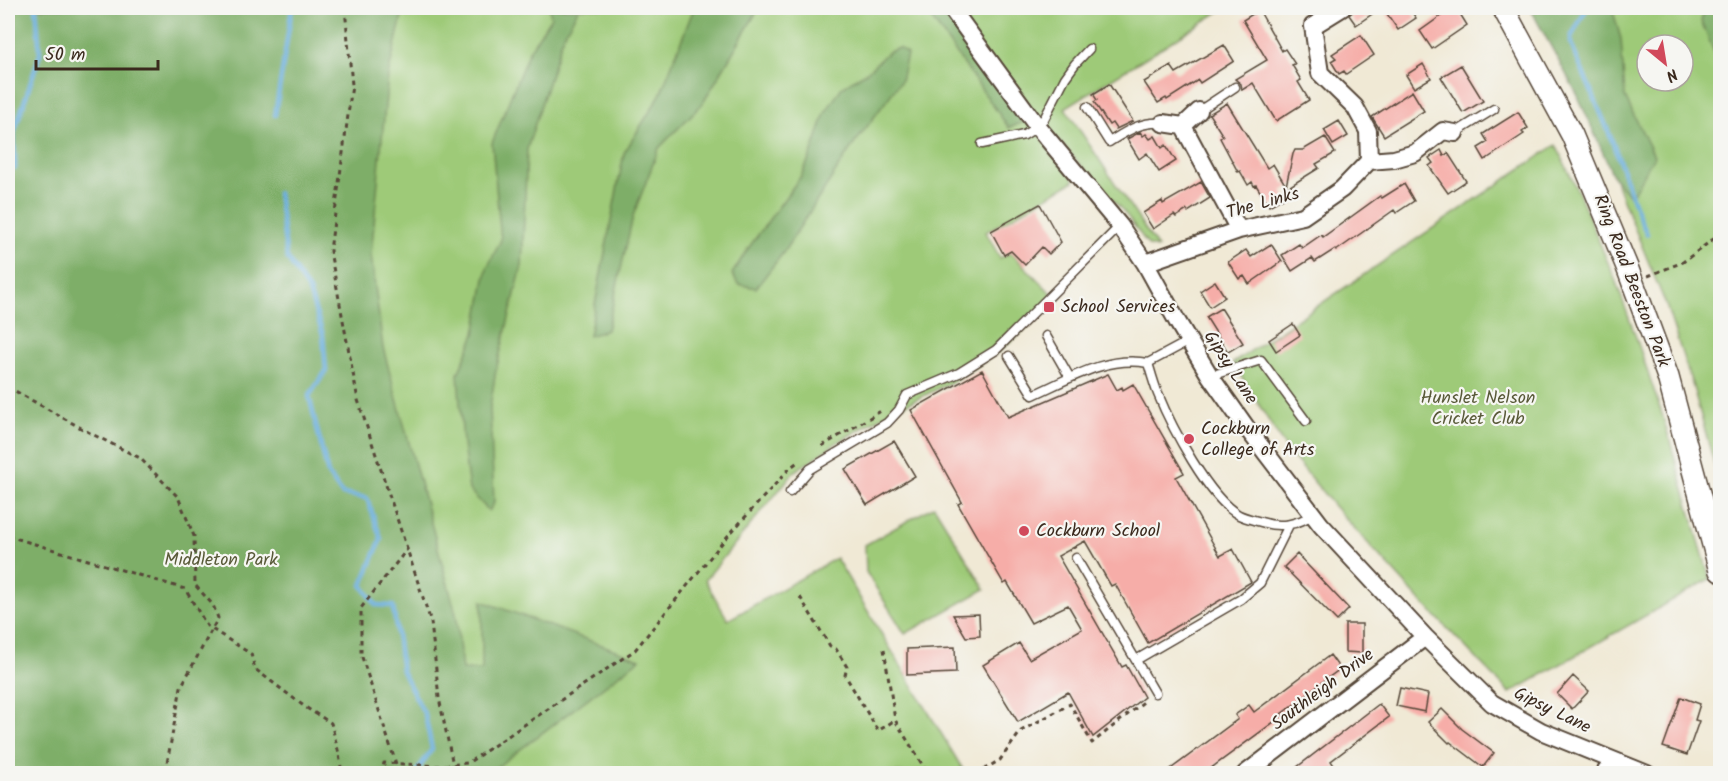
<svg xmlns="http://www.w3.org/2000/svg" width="1728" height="781" viewBox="0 0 1728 781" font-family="Kalam,sans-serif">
<rect width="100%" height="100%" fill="#f6f6f2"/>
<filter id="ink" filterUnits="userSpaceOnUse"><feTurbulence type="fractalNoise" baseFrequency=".0167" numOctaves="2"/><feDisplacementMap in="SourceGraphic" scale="12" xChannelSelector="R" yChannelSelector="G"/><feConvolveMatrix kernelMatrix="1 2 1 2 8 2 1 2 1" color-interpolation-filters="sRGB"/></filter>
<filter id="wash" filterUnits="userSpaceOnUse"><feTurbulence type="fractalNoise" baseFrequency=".008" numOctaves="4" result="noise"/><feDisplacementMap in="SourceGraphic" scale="24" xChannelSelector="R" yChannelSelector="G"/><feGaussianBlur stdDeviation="1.35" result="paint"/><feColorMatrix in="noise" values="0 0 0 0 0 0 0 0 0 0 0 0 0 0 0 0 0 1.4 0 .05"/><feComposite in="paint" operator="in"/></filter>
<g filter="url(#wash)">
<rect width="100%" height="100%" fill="#f0e9d5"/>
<path fill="#9eca78" stroke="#6c7a4b" stroke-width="1.5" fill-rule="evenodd" d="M8,8H1225L1065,108L1158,248L1149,246L1125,213L1042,123L1074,181L986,232L1000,258L1011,253L1056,298L1031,325L1000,351L954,381L890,412L838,442L794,472L705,580L728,620L836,558L965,773H8Z
M1530,8H1720V485L1693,387L1666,305L1606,158L1577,94ZM1647,45H1683V81H1647Z
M1556,145L1580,196L1616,282L1638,343L1662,414L1710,579L1510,693L1417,597L1335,507L1285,447L1233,363Z
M934,506L985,589L905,634L866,572L865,545Z"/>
<path fill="#7eae68" stroke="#5c6c43" stroke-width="1.5" d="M8,8H404L388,75L371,255L383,348L456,614L462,670H482V601L640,659L489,773H8Z
M549,8H579L563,36L527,149L522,266L496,370L490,407L494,503L489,511L469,490L463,444L458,374L475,334L487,268L501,240L492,143L529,51L551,17Z
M694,8H759L703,103L659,148L633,216L607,330L589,336L624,153L660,95Z
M924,8H940L1024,122L1009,128Z
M1530,8H1612L1621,39L1625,97L1654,156L1631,197L1614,178L1577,94Z
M1705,8H1720V66L1701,21Z
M899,48L907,54L901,81L849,151L783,253L756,288L738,284L732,274L747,250L801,176L811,155L825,113L842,87L868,71L888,52Z"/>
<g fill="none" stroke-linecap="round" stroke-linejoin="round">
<path stroke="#65acdb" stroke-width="4.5" d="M1587,8L1571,37V44C1588,85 1607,124 1621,165C1630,190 1635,210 1647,234
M275,115L292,8
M15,168L14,133L40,54L36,8
M278,193L287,258L309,291L323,335L326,371L309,396L328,474L342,494L367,498L381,539L362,585L376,605L393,606L402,671L425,715L432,749L415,774"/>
</g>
<g id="blocks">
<path fill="#f6ada8" d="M1357,8H1381L1356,25L1349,15Z
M1383,8H1409L1416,18L1398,30Z
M1457,9L1467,25L1432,49L1420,31L1448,11L1450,14Z
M1259,10L1282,51L1285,49L1295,64L1292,65L1301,80L1298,82L1309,100L1276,121L1253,83L1242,90L1241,84L1235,79L1267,60L1243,20Z
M1361,35L1374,55L1346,74L1344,71L1339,74L1331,61L1336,58L1332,54Z
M1224,45L1234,61L1200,83L1198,80L1167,100L1166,98L1158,103L1144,82L1171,66L1176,73Z
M1423,64L1431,78L1414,88L1406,75Z
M1461,65L1483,101L1463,113L1441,77Z
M1109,84L1133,121L1116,129L1112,123L1109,125L1094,102L1097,100L1093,94Z
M1412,91L1424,111L1384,136L1372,117Z
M1227,103L1267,168L1273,164L1286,186L1293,154L1295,150H1303L1325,137L1335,153L1316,164L1319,168L1282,191L1285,197L1269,206L1256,185L1254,186L1252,182L1248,185L1240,171L1238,172L1220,138L1223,136L1209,114Z
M1518,112L1528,128L1522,132L1524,134L1485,160L1478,148L1488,142L1483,134Z
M1339,121L1348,136L1333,145L1324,130Z
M1140,132L1143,136L1146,134L1150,139L1155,136L1162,148L1166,145L1176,161L1159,172L1147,153L1139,159L1127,139Z
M1441,150L1444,156L1448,153L1466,181L1448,193L1429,166L1433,163L1429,158Z
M1201,182L1210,198L1188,212L1187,210L1176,217L1174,215L1153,229L1143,213L1162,201L1163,204Z
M1404,184L1414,201L1396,213L1394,210L1336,251L1335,249L1315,262L1312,258L1292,271L1282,255L1299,244L1302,248L1321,235L1323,237L1380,196L1382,198Z
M1040,204L1061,242L1049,254L1042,247L1025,265L1011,251L1004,255L991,231Z
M1271,244L1282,261L1249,284L1244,276L1239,279L1228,262L1246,250L1251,257Z
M1215,281L1225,297L1210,307L1200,291Z
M1221,308L1243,343L1228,352L1206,317Z
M1293,324L1300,335L1276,351L1269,340Z
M982,370L1008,417L1108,374L1117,390L1122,387L1123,390L1133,384L1184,473L1176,477L1220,556L1233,549L1251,582L1148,643L1115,584L1111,586L1085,541L1058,556L1122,667L1126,665L1144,697L1093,737L1068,692L1018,722L983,665L1019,643L1029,659L1082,629L1068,605L1031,623L1007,582L1004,584L958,504L962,502L911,410Z
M894,441L915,476L867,505L845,469Z
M1297,554L1349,609L1337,621L1284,567Z
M979,614L980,636L966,637L953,615Z
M1345,624H1362V653L1345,652Z
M955,647L956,673L907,675V649Z
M1330,655L1340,669L1310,691L1311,692L1281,714L1282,716L1203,774H1164L1238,719L1235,715L1249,705L1254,712Z
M1573,676L1589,691L1572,709L1557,694Z
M1400,688L1428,694L1425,712L1396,706Z
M1681,697L1700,704L1695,720L1699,721L1687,755L1663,747Z
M1379,704L1389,717L1331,761L1340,774H1288Z
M1442,709L1462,729L1494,753L1483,767L1450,742L1449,743L1428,722Z"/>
</g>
</g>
<g filter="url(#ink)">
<use href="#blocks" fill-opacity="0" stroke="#564739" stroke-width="1.5"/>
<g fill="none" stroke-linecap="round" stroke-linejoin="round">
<g stroke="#564739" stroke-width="11">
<path id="service" d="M1087,107L1109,142C1127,131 1141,121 1163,123
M1199,111L1235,87
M1455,133L1494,109
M982,144L1024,135L1032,130L1036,124L1044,119L1065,78L1075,64L1089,49
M1046,336L1070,378
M1189,341L1148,363C1151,373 1154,384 1158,394C1171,426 1209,499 1239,515C1245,518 1254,520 1261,522C1279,528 1298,525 1313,514
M1009,356L1033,395C1069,379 1107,355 1148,363
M1210,376L1261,360L1306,421
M790,492L810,469L887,423L899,410L907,395L959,373L996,350L1120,226
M1076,558L1155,693
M1136,660L1241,599L1260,583L1289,525"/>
</g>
<g stroke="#564739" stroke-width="20">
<path id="minor" d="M951,8L1037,126L1120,226L1145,263L1177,321L1210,376L1246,427L1321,525L1425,637L1492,703L1541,731L1647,774
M1163,123L1183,126L1239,230
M1183,126L1199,111
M1369,161L1394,159L1415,153L1443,131L1455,133
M1145,263L1239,230L1303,216L1342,189L1369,161L1368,131L1355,107L1320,73L1313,26L1342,8
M1245,774L1425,637
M1604,774L1613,761"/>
</g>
<g stroke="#564739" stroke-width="24">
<path id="tertiary" d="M1503,8L1572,135L1627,267L1668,377L1720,571"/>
</g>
<path stroke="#564739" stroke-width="3" stroke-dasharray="4.5 4.5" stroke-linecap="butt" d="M345,8L352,85L330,251L358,400L431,622L439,698L453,765
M1648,276L1683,262L1720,234
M8,387L90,433L140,458L178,497L194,536L195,585L213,605L218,618L181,687L165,774
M822,446L881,411
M8,536L185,589L207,626L251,654L255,669L305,707L331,723L339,754L342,774
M800,597L830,646L836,649L847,667L845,675L878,731L895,720L928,774
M884,649L895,720
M396,764L361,654V608L408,548
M438,766L439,774
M381,774L384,763L438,766L468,763L635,650L726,538L791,467L799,461
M976,774L1000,760L1021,731L1070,704L1092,743L1146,700"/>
<use href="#service" stroke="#fff" stroke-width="8"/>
<use href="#minor" stroke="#fff" stroke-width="16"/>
<use href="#tertiary" stroke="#fff" stroke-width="21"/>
</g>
</g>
<g fill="#d1495b" stroke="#f6f6f2" stroke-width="2">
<rect x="1043" y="301" width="12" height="12" rx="3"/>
<circle cx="1189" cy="439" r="6"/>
<circle cx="1024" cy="531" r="6"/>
</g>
<g text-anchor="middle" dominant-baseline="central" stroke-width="4.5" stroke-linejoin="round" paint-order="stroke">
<g font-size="18" fill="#3b2a1e" stroke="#f6f6f2">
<text transform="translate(1263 204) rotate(-16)">The Links</text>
<text transform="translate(1631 281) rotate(69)">Ring Road Beeston Park</text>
<text transform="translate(1230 368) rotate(57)">Gipsy Lane</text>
<text transform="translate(1323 690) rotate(-37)">Southleigh Drive</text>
<text transform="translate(1552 711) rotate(26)">Gipsy Lane</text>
</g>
<g font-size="18" fill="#3b2a1e" stroke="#f6f6f2" text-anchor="start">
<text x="1061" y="307">School Services</text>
<text x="1201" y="429">Cockburn<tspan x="1201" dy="21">College of Arts</tspan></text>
<text x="1036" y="531">Cockburn School</text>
</g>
<g font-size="18" fill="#595a39" stroke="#f6f6f2">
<text x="1478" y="398">Hunslet Nelson<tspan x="1478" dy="21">Cricket Club</tspan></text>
<text x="221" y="560">Middleton Park</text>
</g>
</g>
<rect width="1728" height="781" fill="none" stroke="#f6f6f2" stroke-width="30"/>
<g transform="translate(1665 63) rotate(150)"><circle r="28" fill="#f6f6f2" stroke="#aba49d" stroke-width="1.5"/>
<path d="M0-4.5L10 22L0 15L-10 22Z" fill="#d1495b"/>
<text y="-9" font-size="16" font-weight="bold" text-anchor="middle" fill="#3b2a1e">N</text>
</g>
<path d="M36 60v9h122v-9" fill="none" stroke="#3b2a1e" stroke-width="3"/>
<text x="45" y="60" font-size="18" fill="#3b2a1e" stroke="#f6f6f2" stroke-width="4.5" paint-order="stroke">50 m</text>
</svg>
